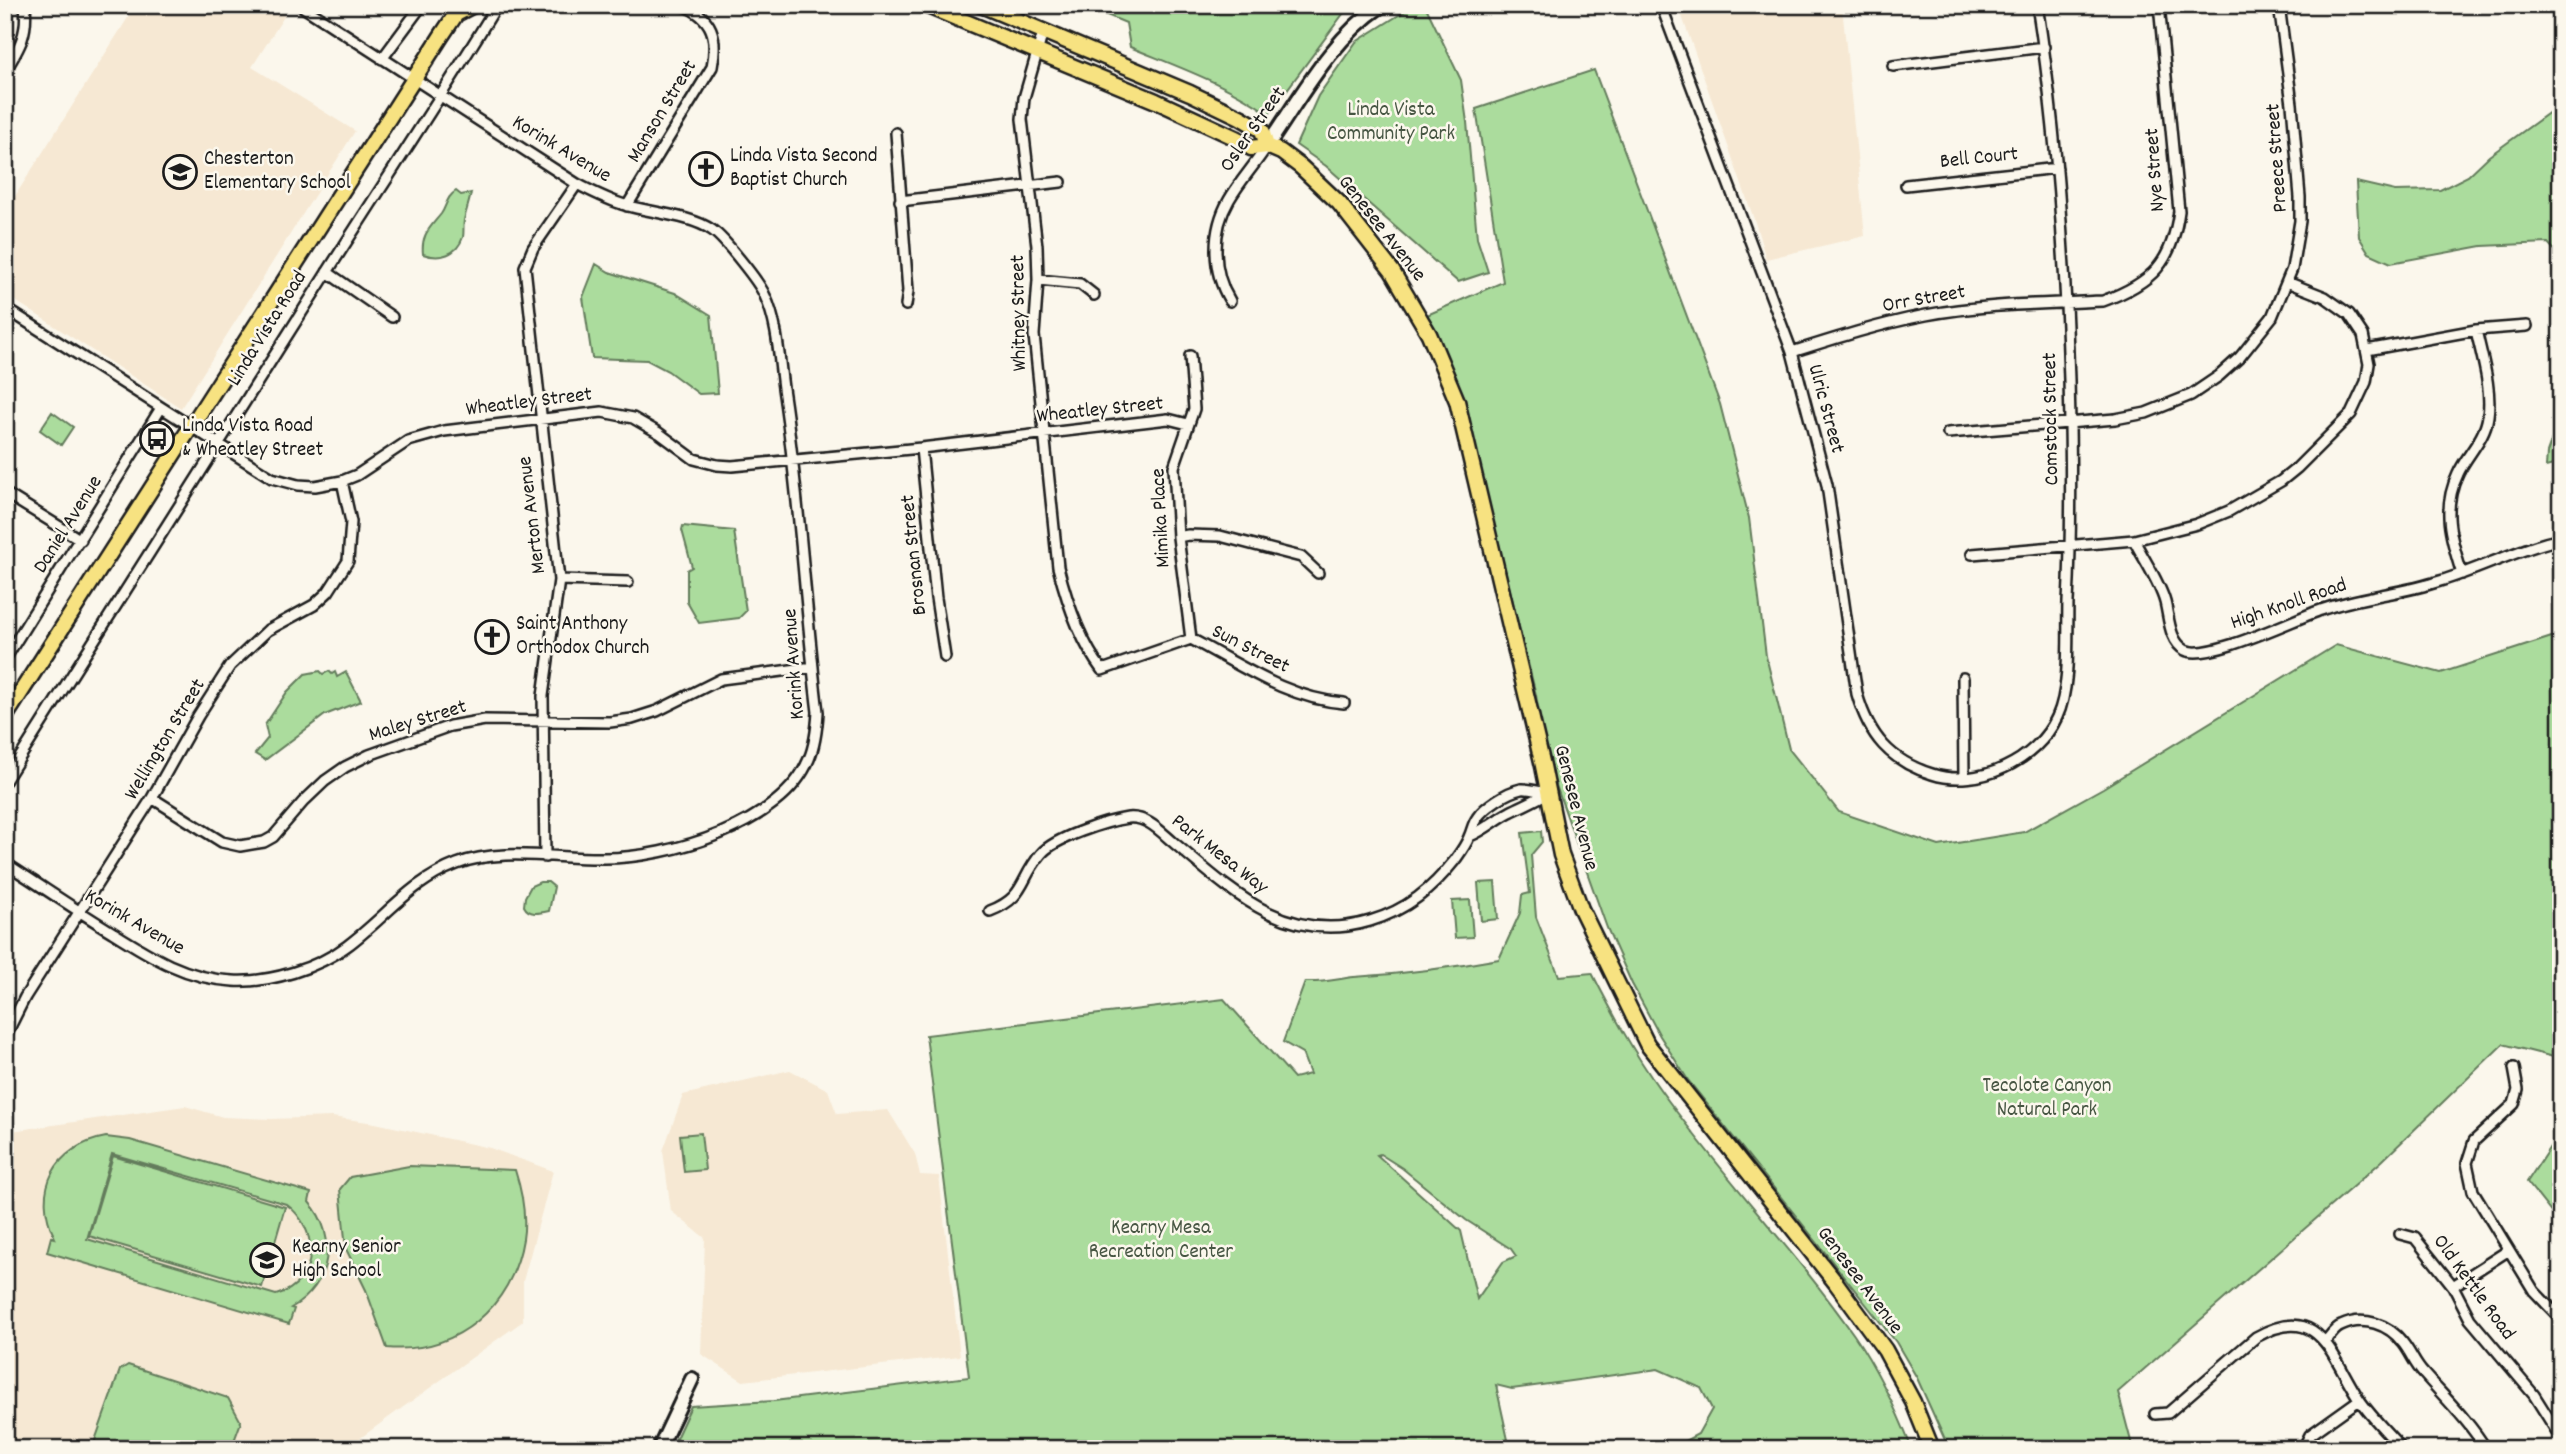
<svg xmlns="http://www.w3.org/2000/svg" width="2566" height="1454" viewBox="0 0 2566 1454" font-family="Dekko,sans-serif">
<rect width="100%" height="100%" fill="#fbf7ec"/>
<filter id="ink" filterUnits="userSpaceOnUse"><feTurbulence type="fractalNoise" baseFrequency=".0143" numOctaves="2"/><feDisplacementMap in="SourceGraphic" scale="14" xChannelSelector="R" yChannelSelector="G"/><feConvolveMatrix kernelMatrix="1 2 1 2 8 2 1 2 1" color-interpolation-filters="sRGB"/></filter>
<g filter="url(#ink)">
<path fill="#f6e8d3" d="M136,5H270L285,15L252,67L355,131L181,408L5,294V212Z
M1678,5H1846L1842,6L1865,236L1766,259L1755,222Z
M790,1070L828,1090L837,1114L888,1110L915,1154L920,1175L939,1176L960,1356L743,1381L701,1354L705,1238L671,1211L663,1151L683,1095Z
M185,1106L223,1117L271,1119L332,1117L375,1123L490,1148L553,1171L523,1281V1321L345,1449H5V1132Z"/>
<path fill="#abdc9d" stroke="#647c5c" stroke-width="2" fill-rule="evenodd" d="M1096,5H1357L1343,14L1269,114C1227,84 1178,67 1130,47L1126,23L1097,11Z
M1415,5H1425L1461,80L1467,122L1477,238L1488,272L1458,282L1326,166L1296,145L1318,96L1356,42Z
M1594,70L1720,404L1749,518L1766,656L1789,749L1839,812L1939,846L2024,832L2103,788L2336,645L2441,673L2561,634V1059L2503,1044L2382,1161L2118,1392L2133,1449H1949L1917,1378L1896,1342L1688,1080L1660,1036L1632,984L1607,928L1544,752L1536,695L1466,413L1437,332L1427,315L1503,282L1476,109Z
M2561,104V257L2548,243L2482,246L2391,263L2369,253L2359,237L2356,182L2395,191L2440,190L2468,176L2489,156Z
M456,191L461,195L471,193C469,203 466,211 464,220C463,226 464,232 463,237C457,255 440,260 423,254C421,235 429,229 441,214C447,206 446,197 456,191Z
M596,264L609,272L675,293L711,315L718,393L699,394L668,371L647,360L592,358L583,297Z
M52,412L73,427L61,445L40,430Z
M2561,413V463L2546,467L2547,453Z
M683,526L734,531L746,611L739,618L699,623L687,602V570L692,567L682,530Z
M320,671L323,674L329,671L332,674L335,672L337,677L346,672L361,701L325,715L265,760L255,754L268,738L265,725L287,692L305,674Z
M1541,831L1542,842L1531,855L1536,917L1559,976L1592,973C1612,1012 1633,1052 1659,1088C1720,1174 1794,1249 1854,1335C1878,1370 1896,1409 1912,1449H1670L1698,1434L1712,1409L1701,1388L1658,1369L1512,1389L1496,1385L1510,1449H671L691,1406L774,1401L969,1377L926,1035L1224,999L1294,1078L1310,1074L1302,1053L1283,1042L1305,982C1323,983 1337,979 1354,977C1403,974 1450,968 1499,959L1520,913L1522,895L1530,893L1522,833ZM1380,1154L1402,1168L1466,1220L1511,1249L1516,1256L1503,1262L1477,1299L1461,1231L1377,1155Z
M540,882H548L554,887L549,911C540,913 529,916 524,906L525,897L531,886Z
M1495,882L1498,919L1481,921L1478,883Z
M1470,900L1473,937L1455,938L1452,901Z
M2561,1130V1225L2527,1182Z
M701,1133L705,1170L684,1172L680,1135Z
M106,1137L130,1140L311,1193L309,1202C339,1236 331,1285 291,1308L294,1309L289,1324L47,1252L51,1237L55,1238C31,1190 55,1146 106,1137ZM112,1154L286,1204C320,1229 320,1282 276,1295L87,1239Z
M113,1156L285,1207L262,1287L89,1236Z
M409,1166L515,1170C522,1192 527,1215 523,1239C512,1307 457,1354 387,1348L366,1290L346,1249L340,1189L350,1177Z
M128,1365L228,1398L241,1422L231,1449H92L120,1370Z"/>
<g fill="none" stroke-linecap="round" stroke-linejoin="round">
<g stroke="#1c1c1c" stroke-width="14">
<path id="street" d="M1110,5L1122,7
M1661,5L1792,352L1827,485L1857,694C1869,736 1890,761 1932,774C1978,789 2037,761 2057,717C2071,687 2067,636 2068,602C2072,528 2071,454 2069,380C2065,255 2057,129 2037,5
M1043,32L1024,98L1022,119L1037,246L1038,280L1034,335L1058,567C1067,602 1080,641 1102,670L1191,639C1239,664 1288,699 1344,703
M382,59L422,5
M1893,66L2044,47
M5,71C20,47 28,34 25,5
M896,133L908,291L906,305
M1906,185L2057,168
M900,201L1061,182
M627,206L712,67C718,37 713,17 682,5
M327,272L392,317
M1038,280L1080,284L1094,295
M1230,301C1212,272 1211,231 1229,200C1239,182 1255,165 1267,146
M5,308L272,478L298,485L315,486L342,481L357,475L408,441L444,431L602,412L633,418L659,433L694,459L717,465L732,466L921,448L1168,419L1188,424
M2367,350L2476,330L2527,326
M1792,352C1836,338 1880,324 1926,315C1984,304 2044,304 2103,301C2152,283 2172,263 2179,211L2159,5
M1190,356L1194,409L1174,467L1178,537L1191,639
M1948,433L2115,419L2146,413L2191,395L2219,376L2240,357L2272,317L2292,269L2300,221V197L2292,104L2279,5
M921,448L936,598L945,657
M5,493L81,540
M1178,537L1188,535L1220,536L1301,557L1318,573
M2134,540C2144,560 2159,581 2165,602C2169,617 2169,641 2185,650C2208,662 2296,618 2321,610C2360,596 2401,594 2440,581C2481,569 2519,548 2561,539
M1972,554L2134,540L2197,524L2229,511L2281,481L2297,468L2351,414L2366,382L2369,364L2363,335L2349,314L2325,297L2287,282
M2462,574C2451,539 2441,509 2458,474C2467,454 2485,439 2488,416C2492,388 2482,358 2476,330
M559,580L628,582
M5,659L161,408
M1963,678L1964,778
M5,781C113,612 220,443 326,274C383,184 442,96 497,5
M152,798L222,842L240,846L264,842L273,837L303,802L325,781L345,767L369,755L450,726L485,720L610,722L632,719L657,711L721,679L813,667
M1470,836C1485,830 1496,819 1510,812C1523,805 1535,801 1547,793
M545,857L543,696L559,580L525,267L533,248L577,184
M5,863C41,886 76,910 112,932C150,956 186,979 233,981C270,983 318,968 347,946C386,917 410,882 457,864C500,847 558,859 604,858C669,858 782,825 809,759C815,745 817,728 818,712C805,607 800,501 784,395C779,363 779,326 765,296C760,283 724,238 712,230C690,215 651,213 625,205C608,200 593,192 577,184L300,5
M990,911C1026,897 1019,880 1041,854C1054,838 1107,821 1128,818C1147,816 1160,831 1173,842C1231,891 1287,946 1370,921C1407,910 1432,889 1455,860C1460,853 1466,845 1469,837C1472,831 1473,823 1477,818C1485,806 1507,792 1521,789C1528,788 1540,792 1547,793
M5,1037L25,997L152,798L198,716L230,666L268,630L314,605L328,592L348,561L351,522L342,481
M2514,1068L2518,1090L2514,1104L2474,1141L2467,1163L2473,1191L2534,1291L2561,1319
M2400,1234L2415,1238L2453,1286L2470,1319L2534,1395L2561,1438
M2453,1286L2509,1250
M2326,1341C2330,1336 2335,1328 2341,1326C2363,1315 2389,1324 2403,1343C2411,1353 2415,1365 2424,1374C2445,1398 2469,1421 2486,1449
M2155,1414L2168,1413L2256,1337C2321,1300 2331,1357 2359,1399C2371,1417 2388,1433 2402,1449
M2303,1449L2310,1435L2359,1400"/>
</g>
<g stroke="#1c1c1c" stroke-width="18">
<path id="secondary" d="M1267,146C1301,97 1331,39 1382,5
M659,1449L692,1379"/>
</g>
<g stroke="#1c1c1c" stroke-width="19">
<path id="primary" d="M925,5L1156,101L1236,138L1251,148L1267,146L1281,152L1301,167L1339,203L1392,271L1429,334L1457,401L1543,766L1561,855L1581,909L1647,1044L1836,1283L1885,1350L1913,1402L1932,1449
M981,5L1190,93L1240,117L1262,130L1267,146
M5,717L442,35L456,14L473,5"/>
</g>
<use href="#street" stroke="#fbf7ec" stroke-width="9"/>
<use href="#secondary" stroke="#fbf7ec" stroke-width="12"/>
<use href="#primary" stroke="#f7e281" stroke-width="14"/>
</g>
</g>
<defs>
<g id="church-ring" transform="scale(1.75)"><circle r="9.5" fill="#fbf7ec" stroke="#1c1c1c" stroke-width="1.5"/><path d="M-1.2-6h2.4v3.5h3.3v2.4h-3.3V6h-2.4V-.1h-3.3v-2.4h3.3Z" fill="#1c1c1c"/></g>
<g id="school-ring" transform="scale(1.75)"><circle r="9.5" fill="#fbf7ec" stroke="#1c1c1c" stroke-width="1.5"/><path d="M0-5L7-2L0 1L-7-2ZM-4 1L0 2.5L4 1V4Q0 6-4 4Z" fill="#1c1c1c"/></g>
<g id="bus-ring" transform="scale(1.75)"><circle r="9.5" fill="#fbf7ec" stroke="#1c1c1c" stroke-width="1.5"/><path d="M-5-6H5V4H4V6H2V4H-2V6H-4V4H-5ZM-3.5-4V0h7V-4ZM-3.5 1.2v1.5H-2V1.2ZM2 1.2v1.5H3.5V1.2Z" fill="#1c1c1c"/></g>
</defs>
<g fill-rule="evenodd">
<use href="#church-ring" x="706" y="169"/>
<use href="#school-ring" x="180" y="172"/>
<use href="#bus-ring" x="157" y="439"/>
<use href="#church-ring" x="492" y="637"/>
<use href="#school-ring" x="267" y="1260"/>
</g>
<g text-anchor="middle" dominant-baseline="central" stroke-width="5" stroke-linejoin="round" paint-order="stroke">
<g font-size="21" fill="#475643" stroke="#fbf7ec">
<text x="1391" y="111">Linda Vista<tspan x="1391" dy="24">Community Park</tspan></text>
<text x="2047" y="1087">Tecolote Canyon<tspan x="2047" dy="24">Natural Park</tspan></text>
<text x="1161" y="1229">Kearny Mesa<tspan x="1161" dy="24">Recreation Center</tspan></text>
</g>
<g font-size="21" fill="#1c1c1c" stroke="#fbf7ec">
<text transform="translate(663 112) rotate(-59)">Manson Street</text>
<text transform="translate(1254 130) rotate(-55)">Osler Street</text>
<text transform="translate(561 150) rotate(31)">Korink Avenue</text>
<text transform="translate(2278 158) rotate(-94)">Preece Street</text>
<text transform="translate(1979 159) rotate(-6)">Bell Court</text>
<text transform="translate(2156 170) rotate(-94)">Nye Street</text>
<text transform="translate(1381 229) rotate(52)">Genesee Avenue</text>
<text transform="translate(1924 300) rotate(-10)">Orr Street</text>
<text transform="translate(1020 313) rotate(-91)">Whitney Street</text>
<text transform="translate(268 329) rotate(-58)">Linda Vista Road</text>
<text transform="translate(529 403) rotate(-7)">Wheatley Street</text>
<text transform="translate(1825 409) rotate(75)">Ulric Street</text>
<text transform="translate(1100 411) rotate(-6)">Wheatley Street</text>
<text transform="translate(2052 419) rotate(-91)">Comstock Street</text>
<text transform="translate(533 515) rotate(-97)">Merton Avenue</text>
<text transform="translate(1162 518) rotate(-93)">Mimika Place</text>
<text transform="translate(69 525) rotate(-58)">Daniel Avenue</text>
<text transform="translate(915 555) rotate(-96)">Brosnan Street</text>
<text transform="translate(2289 605) rotate(-19)">High Knoll Road</text>
<text transform="translate(1250 650) rotate(27)">Sun Street</text>
<text transform="translate(795 664) rotate(-94)">Korink Avenue</text>
<text transform="translate(418 722) rotate(-17)">Maley Street</text>
<text transform="translate(166 740) rotate(-59)">Wellington Street</text>
<text transform="translate(1575 808) rotate(76)">Genesee Avenue</text>
<text transform="translate(1219 855) rotate(38)">Park Mesa Way</text>
<text transform="translate(134 923) rotate(30)">Korink Avenue</text>
<text transform="translate(1859 1281) rotate(53)">Genesee Avenue</text>
<text transform="translate(2473 1288) rotate(54)">Old Kettle Road</text>
</g>
<g font-size="21" fill="#1c1c1c" stroke="#fbf7ec" text-anchor="start">
<text x="730" y="157">Linda Vista Second<tspan x="730" dy="24">Baptist Church</tspan></text>
<text x="204" y="160">Chesterton<tspan x="204" dy="24">Elementary School</tspan></text>
<text x="182" y="427">Linda Vista Road<tspan x="182" dy="24">&amp; Wheatley Street</tspan></text>
<text x="516" y="625">Saint Anthony<tspan x="516" dy="24">Orthodox Church</tspan></text>
<text x="292" y="1248">Kearny Senior<tspan x="292" dy="24">High School</tspan></text>
</g>
</g>
<rect width="2566" height="1454" fill="none" stroke="#fbf7ec" stroke-width="28"/>
<rect x="14" y="14" width="2538" height="1426" fill="none" stroke="#1c1c1c" stroke-width="2.5" filter="url(#ink)"/>
</svg>
